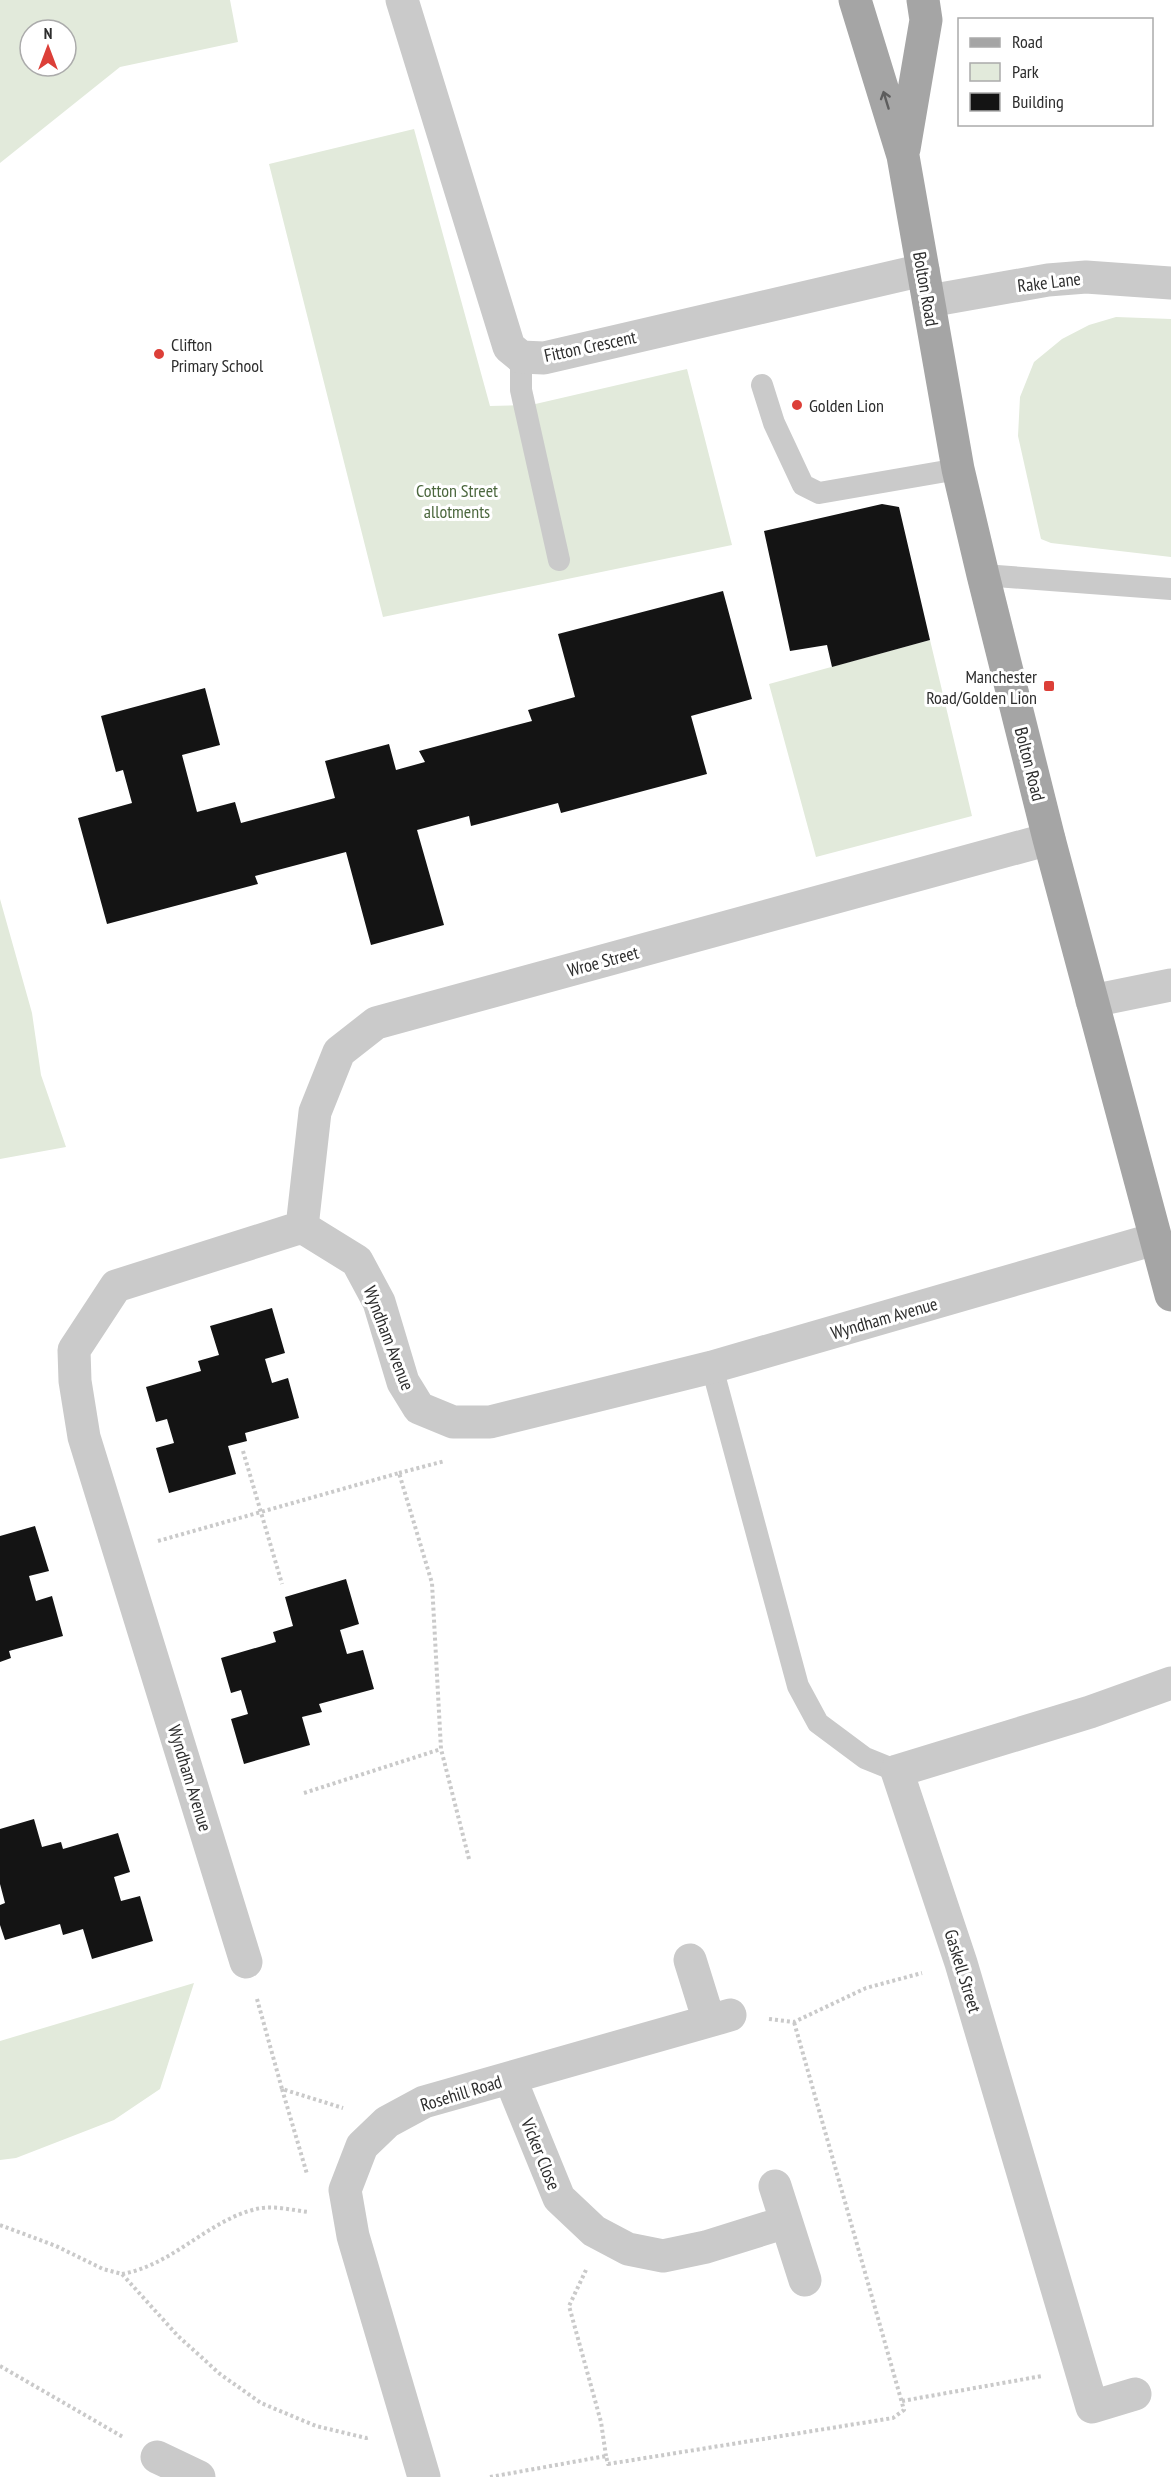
<svg xmlns="http://www.w3.org/2000/svg" width="1171" height="2477" viewBox="0 0 1171 2477" font-family="'PT Sans Narrow',sans-serif">
<rect width="100%" height="100%" fill="#fff"/>
<path fill="#e2eadb" fill-rule="evenodd" d="M0,0H230L238,42L120,67L0,163ZM30,30H66V66H30Z
M414,129L490,406L531,405L687,369L732,545L383,617L269,164Z
M1116,317L1171,319V557L1051,543L1041,539L1018,436L1020,397L1034,362L1062,339L1089,325Z
M930,640L972,816L816,857L769,684Z
M0,899L32,1013L41,1075L66,1147L0,1159Z
M194,1983L160,2089L114,2120L16,2158L0,2160V2041Z"/>
<path fill="#141414" d="M882,504L899,507L930,640L832,667L827,645L790,651L764,531Z
M723,591L752,699L691,716L707,774L561,813L558,803L471,826L469,816L417,830L444,925L371,945L346,852L255,876L258,884L107,924L78,818L132,803L123,770L116,772L101,716L205,688L220,745L182,755L197,812L235,802L241,823L335,798L325,761L389,744L396,770L425,762L419,751L532,721L528,710L575,697L558,634Z
M272,1308L285,1353L265,1359L272,1383L288,1378L299,1418L245,1433L247,1441L228,1446L236,1474L169,1493L156,1448L174,1443L167,1419L156,1422L146,1387L201,1371L198,1361L219,1355L210,1326Z
M35,1526L49,1571L29,1576L36,1601L52,1596L63,1636L9,1651L11,1658L0,1662V1536Z
M346,1579L359,1624L340,1630L347,1654L363,1650L374,1689L319,1704L322,1712L302,1717L310,1745L244,1764L231,1719L248,1714L241,1690L231,1693L221,1658L276,1642L273,1632L293,1626L285,1597Z
M34,1819L42,1847L61,1842L63,1849L118,1833L130,1872L114,1877L121,1901L140,1896L153,1941L92,1959L83,1929L63,1935L60,1924L5,1940L0,1925V1905L5,1903L0,1884V1829Z"/>
<g fill="none" stroke-linecap="round" stroke-linejoin="round">
<path stroke="#cacaca" stroke-width="4" stroke-dasharray="3 3" stroke-linecap="butt" d="M243,1451L282,1584
M399,1473L445,1461
M158,1541L399,1473L432,1583L441,1749L469,1859
M304,1793L441,1749
M257,1999L282,2089L343,2108
M769,2019L794,2022L866,1988L922,1973
M282,2089L307,2174
M0,2225L56,2246L103,2269L122,2274L178,2336L220,2374L261,2403L316,2426L366,2438L370,2437
M586,2270L569,2306L601,2422L606,2456
M122,2274C173,2265 207,2221 256,2209C272,2205 292,2210 308,2212
M0,2366L123,2437
M902,2401L1042,2376
M490,2477L606,2456L608,2464L893,2418L904,2410L794,2022"/>
<path stroke="#cacaca" stroke-width="22" d="M521,357V390L559,560
M762,385L774,423L803,485L819,493L958,469
M983,575L1171,589
M712,1367L798,1686L818,1723L865,1758L897,1771"/>
<path stroke="#cacaca" stroke-width="33" d="M402,0L509,347L521,357L544,358L923,270
M929,301L1048,280L1086,277L1171,283
M1092,1001L1171,985
M302,1227L315,1112L339,1052L376,1023L1049,839
M690,1960L709,2021
M246,1962L84,1437L75,1381L74,1350L116,1286L302,1227L357,1261L379,1302L403,1382L419,1408L453,1422H490L712,1367L1155,1239
M510,2078L559,2198L594,2231L628,2249L663,2256L706,2247L786,2222
M775,2186L805,2280
M1135,2394L1092,2407L961,1963L897,1771L1090,1712L1171,1683
M157,2457L199,2477
M424,2477L353,2236L345,2190L362,2146L387,2122L424,2102L730,2015"/>
<path stroke="#a5a5a5" stroke-width="33" d="M855,0L903,156L958,469L983,575L1049,839L1171,1295
M904,149L926,20L923,0"/>
</g>
<defs><path id="oneway-shaft" d="M-6 0H5M1.5-3L5.5 0L1.5 3" fill="none" stroke-width="1.6" stroke-linecap="round" stroke-linejoin="round" transform="scale(1.5)"/></defs>
<use stroke="#5d5d5d" href="#oneway-shaft" transform="translate(886 100) rotate(-107)"/>
<g fill="#dc3f38" stroke="#fff" stroke-width="2">
<circle cx="159" cy="354" r="6"/>
<circle cx="797" cy="405" r="6"/>
<rect x="1043" y="680" width="12" height="12" rx="3"/>
</g>
<g text-anchor="middle" dominant-baseline="central" stroke-width="6" stroke-linejoin="round" paint-order="stroke">
<g font-size="18" fill="#2d2d2d" stroke="#fff">
<text transform="translate(1049 282) rotate(-7)">Rake Lane</text>
<text transform="translate(926 289) rotate(80)">Bolton Road</text>
<text transform="translate(590 346) rotate(-12)">Fitton Crescent</text>
<text transform="translate(1030 764) rotate(76)">Bolton Road</text>
<text transform="translate(603 961) rotate(-15)">Wroe Street</text>
<text transform="translate(884 1318) rotate(-16)">Wyndham Avenue</text>
<text transform="translate(389 1338) rotate(69)">Wyndham Avenue</text>
<text transform="translate(190 1778) rotate(73)">Wyndham Avenue</text>
<text transform="translate(963 1971) rotate(73)">Gaskell Street</text>
<text transform="translate(461 2093) rotate(-17)">Rosehill Road</text>
<text transform="translate(541 2154) rotate(68)">Vicker Close</text>
</g>
<g font-size="18" fill="#2d2d2d" stroke="#fff" text-anchor="start">
<text x="171" y="344">Clifton<tspan x="171" dy="21">Primary School</tspan></text>
<text x="809" y="405">Golden Lion</text>
<text x="1037" y="676" text-anchor="end">Manchester<tspan x="1037" dy="21">Road/Golden Lion</tspan></text>
</g>
<g font-size="18" fill="#4b673d" stroke="#fff">
<text x="457" y="490">Cotton Street<tspan x="457" dy="21">allotments</tspan></text>
</g>
</g>
<rect x="958" y="18" width="195" height="108" fill="#ffffff" stroke="#ababab" stroke-width="1.5"/>
<rect x="970" y="38" width="30" height="9" fill="#a5a5a5" stroke="#ababab" stroke-width="1.5"/>
<text x="1012" y="48" font-size="18" fill="#2d2d2d">Road</text>
<rect x="970" y="63" width="30" height="18" fill="#e2eadb" stroke="#ababab" stroke-width="1.5"/>
<text x="1012" y="78" font-size="18" fill="#2d2d2d">Park</text>
<rect x="970" y="93" width="30" height="18" fill="#141414" stroke="#ababab" stroke-width="1.5"/>
<text x="1012" y="108" font-size="18" fill="#2d2d2d">Building</text>
<g transform="translate(48 48)"><circle r="28" fill="#ffffff" stroke="#ababab" stroke-width="1.5"/>
<path d="M0-4.5L10 22L0 15L-10 22Z" fill="#dc3f38"/>
<text y="-9" font-size="16" font-weight="bold" text-anchor="middle" fill="#2d2d2d">N</text>
</g>
</svg>
